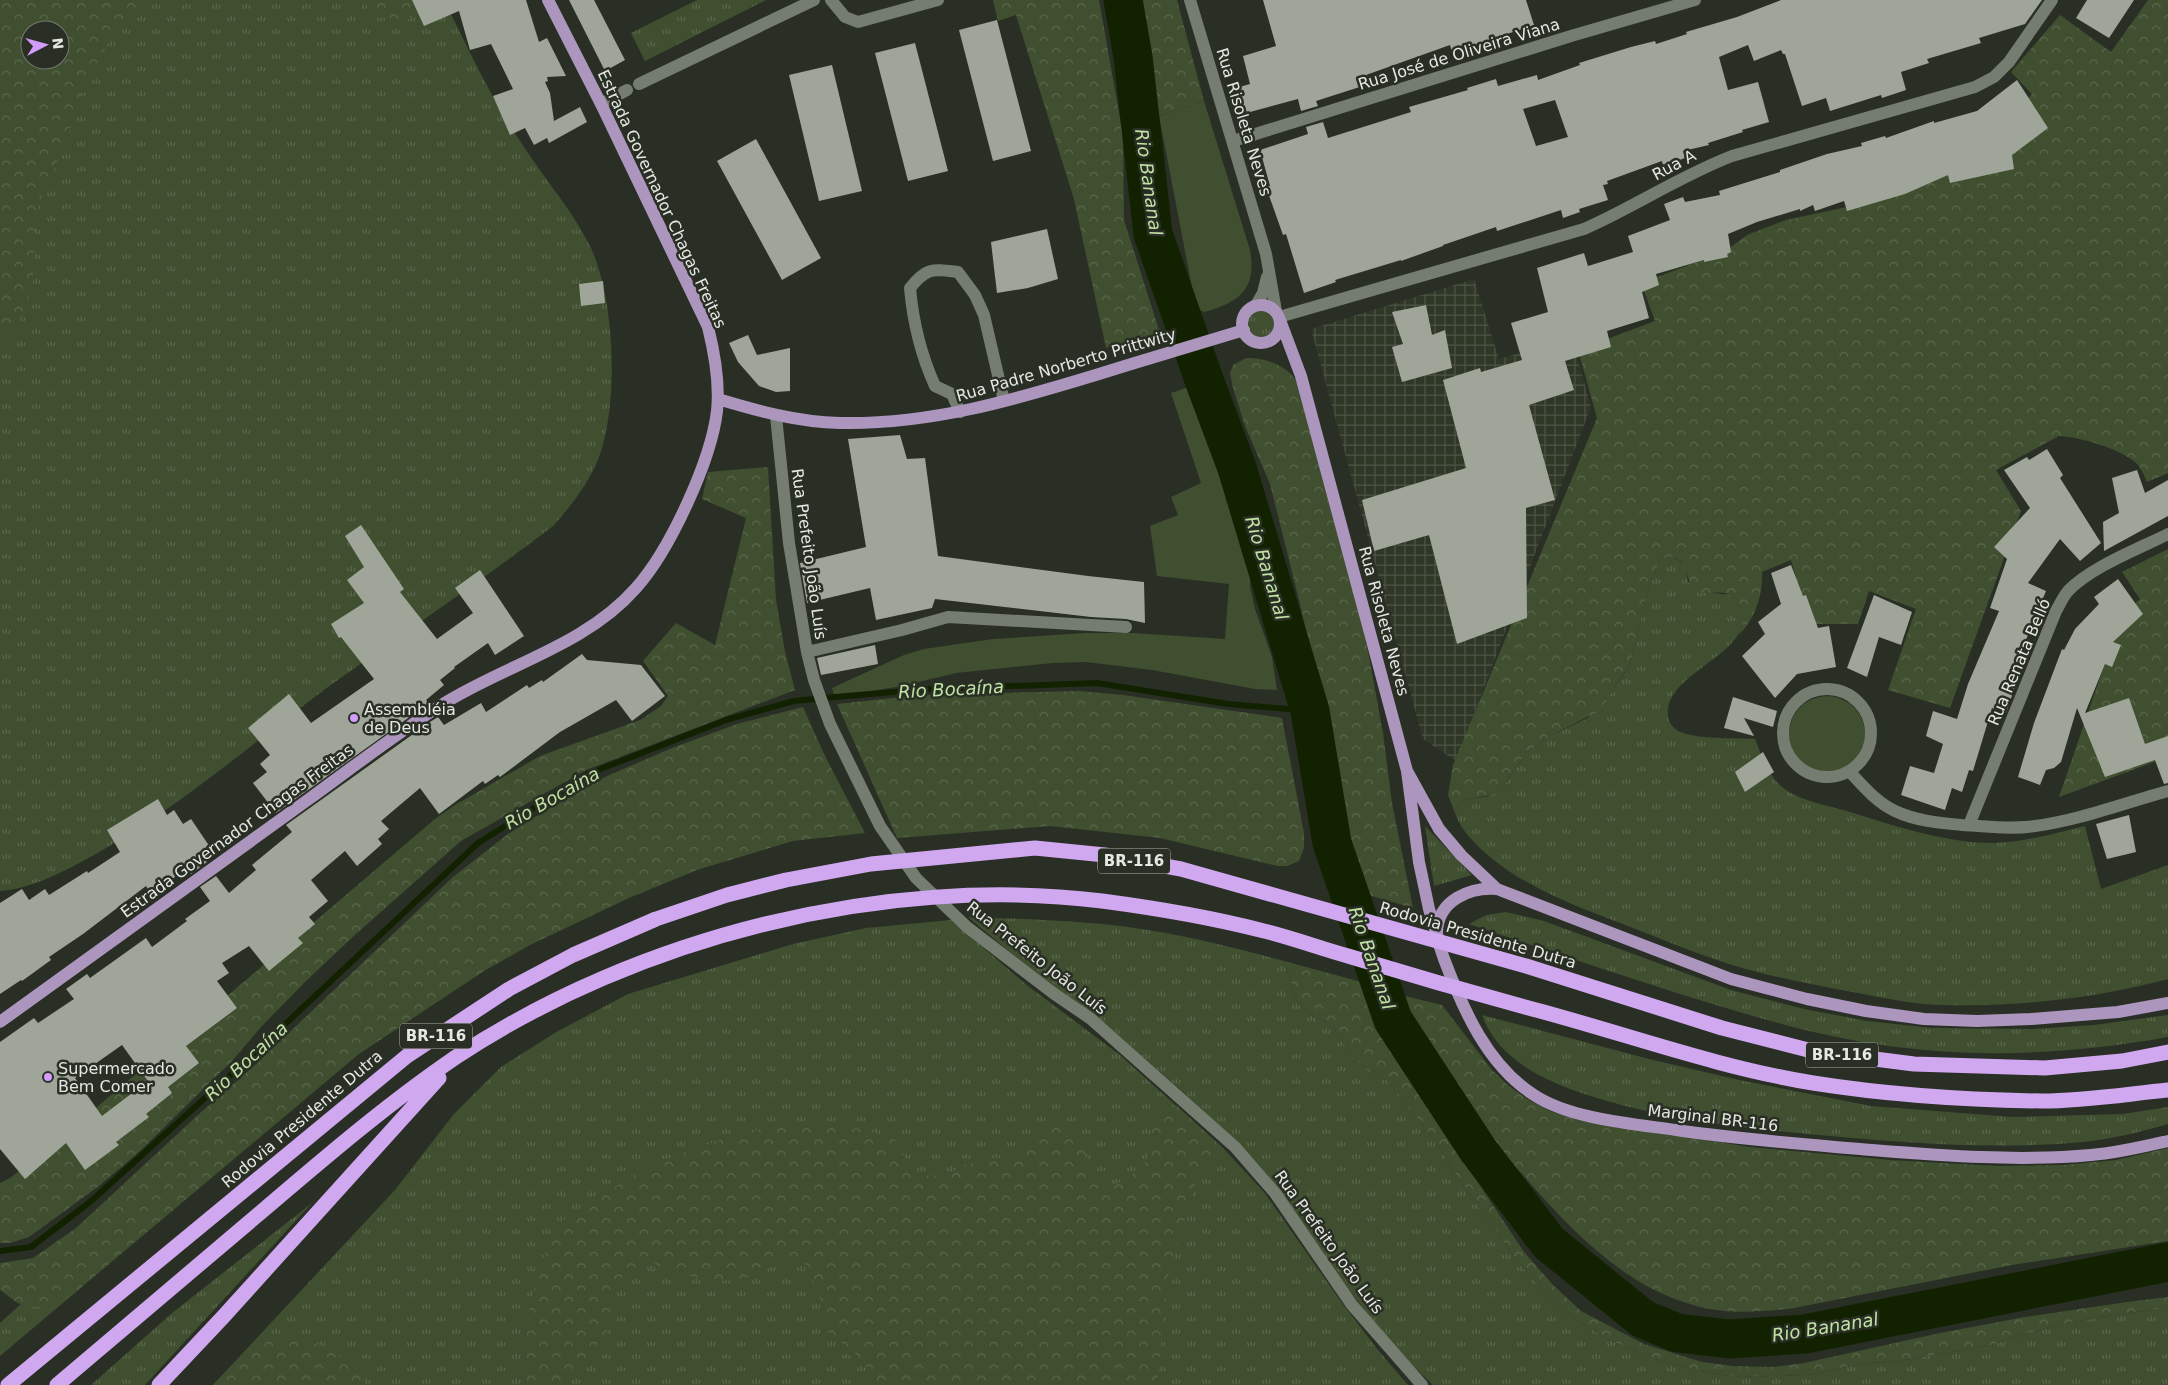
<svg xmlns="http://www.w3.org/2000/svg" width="2168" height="1385" viewBox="0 0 2168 1385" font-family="'DejaVu Sans',sans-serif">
<defs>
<pattern id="industrial-grid" width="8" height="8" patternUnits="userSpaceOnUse" patternTransform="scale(1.25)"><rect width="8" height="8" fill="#2f3727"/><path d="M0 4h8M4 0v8" fill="none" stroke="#4d5446"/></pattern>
<pattern id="grass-tufts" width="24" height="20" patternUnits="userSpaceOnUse" patternTransform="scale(1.25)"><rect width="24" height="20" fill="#3f4f2f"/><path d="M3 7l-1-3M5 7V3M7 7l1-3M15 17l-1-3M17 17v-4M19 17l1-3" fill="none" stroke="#5b684d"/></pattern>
<pattern id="forest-crowns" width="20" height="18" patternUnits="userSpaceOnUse" patternTransform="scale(1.25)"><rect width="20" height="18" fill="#3f4f2f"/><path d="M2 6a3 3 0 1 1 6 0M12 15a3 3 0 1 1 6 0" fill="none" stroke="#5b684d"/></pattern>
</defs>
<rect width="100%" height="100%" fill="#2a2f25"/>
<path fill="url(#industrial-grid)" d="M1474,279L1499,359L1572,338L1591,407L1456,761L1423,739L1311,329Z"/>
<path fill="url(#grass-tufts)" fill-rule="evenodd" d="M0,0H444C469,50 492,101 524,147C546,181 573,211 591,248C615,300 619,403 599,457C589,483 571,506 553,526C480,582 403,633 328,687C247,747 172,814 81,862C57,875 28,889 0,891ZM30,30H60V60H30Z
M697,0H766L645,61L631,33Z
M1245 324a16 16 0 1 1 32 0a16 16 0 1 1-32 0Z
M1669,557C1683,558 1687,569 1688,582C1696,585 1705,590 1713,593C1722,595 1731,592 1738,600C1741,604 1743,609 1743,614C1748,657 1663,673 1668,717C1670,727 1678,732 1686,734C1704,739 1736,738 1755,739C1762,757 1769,779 1786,790C1802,801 1825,805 1843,810C1889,824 1947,844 1995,843C2026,842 2055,833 2085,826L2101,889L2168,865V979C2096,998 2021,1007 1946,1005C1914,1005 1879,997 1847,991C1805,983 1761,975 1720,961C1690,951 1662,939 1633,928C1597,914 1560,901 1527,882C1504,870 1458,836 1455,810L1465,800L1489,796L1503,787L1525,754L1550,736L1588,718L1614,688L1630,665L1649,585L1661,560Z
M1425,826L1472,875L1434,886Z
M1506,912L1544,921L1731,990L1804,1009L1867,1021L1932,1028L2033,1029L2094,1025L2168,1015V1037C2073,1054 1978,1059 1882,1045C1812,1035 1745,1014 1677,993C1608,971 1538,948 1469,924L1486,915Z
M968,917C1021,919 1075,920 1128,927C1181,934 1232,947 1284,961L1298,1003L1310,1015L1321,1019L1334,1029L1355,1060L1388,1081L1435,1141L1456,1175L1519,1263L1551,1299L1580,1323L1614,1342L1655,1359L1695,1370L1735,1377L1808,1375L1861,1364L1911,1359L1991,1345L2021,1335L2073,1322L2126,1313L2168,1308V1385H1433L1411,1364L1372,1320L1339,1277L1184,1093L1104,1023L1036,974Z
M951,920L1028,986L1120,1055L1224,1149L1264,1192L1342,1303L1378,1350L1408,1385H213L395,1190L454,1114L501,1067L558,1031L628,994L793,944L866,928Z
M1482,1015L1649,1059L1739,1080L1871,1106L2013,1117L2123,1114L2168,1107V1124C2140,1132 2112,1139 2083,1142C1995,1150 1906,1143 1819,1135C1747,1128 1676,1121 1607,1101C1583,1094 1559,1086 1537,1074C1512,1060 1491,1041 1482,1015Z
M312,1203L145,1385H91L172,1313Z
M83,1286L0,1356V1323L21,1304C48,1310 62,1301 83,1286Z"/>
<path fill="url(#forest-crowns)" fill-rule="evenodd" d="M0,0H158L124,21L109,41L75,105L68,141L42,194L35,225L33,281L27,303L18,324L2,342L0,347ZM30,30H60V60H30Z
M363,0H411L409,19L405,21C387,20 372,18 363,0Z
M993,0H1099L1123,135L1124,220L1160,333L1106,348L1074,199L1016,15L998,21Z
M1142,0H1177L1204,101L1159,116Z
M2148,0H2168V473L2147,482C2144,475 2141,467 2135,462C2118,448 2080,437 2059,436L1996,470L2021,511L1950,708L1888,690L1916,609L1869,591L1858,624H1809L1791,560L1762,572C1763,596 1755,618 1739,635C1745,619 1746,597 1724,593C1713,591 1704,596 1693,590C1685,575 1686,549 1661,560L1649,585L1630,665L1621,677L1601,710L1550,736L1525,754L1503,787L1495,794L1465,800L1455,810L1456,816L1448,795L1453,765L1597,418L1578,350L1655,321L1641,283L1724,252L1747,235L1786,220L1889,198L1934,181L1976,160L2032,94L2011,72L2060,15L2111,52Z
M1246,358C1263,357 1286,365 1296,380L1337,524L1368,651L1383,733L1392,803L1413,908L1358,892L1335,788L1323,704L1300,604L1270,484L1245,426L1233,388L1230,373L1233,365Z
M768,467L776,600L785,652L795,690L586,770L461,841L356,934L307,980L262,1026L232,1061L139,1152L99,1186L29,1237L10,1243H0V1183L10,1178L56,1142L435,819L455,805L540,756L640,720L661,706L668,696L643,661L676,623L715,645L746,518L702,499L708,472Z
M2168,549V757L2059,797L2116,631L2132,606L2140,599L2122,572Z
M1080,691L1123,695L1282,718L1304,833V848L1299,861L1287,866H1277L1160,838L1050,826L897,838L837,704L920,695Z
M803,707L825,756L865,833L793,841L697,870L629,898L530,945L484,971L359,1054L71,1296C58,1304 36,1311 20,1304C13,1301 7,1294 0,1290V1263L33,1258L76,1228L199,1114L255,1065L453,877L508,834L545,811L607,776L672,748L737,724Z
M1284,961L1365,983L1401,1062L1422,1098L1524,1252L1553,1285L1581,1311L1644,1344L1702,1362L1733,1366L1774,1367L1804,1363L1940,1333L2025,1317L2127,1302L2168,1297V1308L2126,1313L2073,1322L2021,1335L1991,1345L1911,1359L1861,1364L1808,1375L1735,1377L1695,1370L1655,1359L1614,1342L1580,1323L1551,1299L1519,1263L1456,1175L1435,1141L1388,1081L1355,1060L1334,1029L1321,1019L1310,1015L1298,1003Z
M1392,993L1442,1005L1492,1070L1509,1086L1527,1099L1552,1112L1588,1121L1750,1147L1890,1160L1997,1166L2063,1165L2116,1160L2168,1148V1241L2012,1265L1794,1308C1760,1312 1727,1315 1693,1305C1622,1285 1569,1228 1522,1174C1503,1152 1483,1130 1465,1107C1438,1072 1415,1032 1392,993Z
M1176,1105L1224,1149L1197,1179L1168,1276L1157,1385H870C869,1355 847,1349 827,1332L823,1305L805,1263C777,1258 770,1270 746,1278C720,1286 674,1274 651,1262C629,1267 617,1278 614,1301C614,1306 615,1312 614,1317C610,1334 573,1377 557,1384C549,1385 538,1385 530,1385L523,1375V1353L527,1319L540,1266L556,1226L573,1213L647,1167L690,1150L732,1136L772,1127L816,1125L864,1129L895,1140L913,1170L929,1176L947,1174L967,1164L986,1159L1007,1157L1022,1150L1031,1135L1043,1128H1060L1073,1134L1084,1150L1090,1169L1100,1182L1111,1186C1122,1181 1140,1172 1146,1161C1152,1149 1150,1130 1152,1117L1163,1114Z
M279,1336C293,1340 310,1340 322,1346C335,1352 365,1371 365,1385H213L252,1344L268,1338Z"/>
<path fill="#3f4f2f" d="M1204,101L1250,250C1257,289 1240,302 1204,312L1197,308L1194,298L1159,116Z
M1189,387L1197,391L1202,398L1222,457L1249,519L1252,544L1250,586L1255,609L1272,657L1277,690L1255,689L1152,670L1086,662L1053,663L956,673L902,686L835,697L832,688L904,655L924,649L993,639L1086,633H1133L1225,639L1229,584L1157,576L1150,526L1178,515L1171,497L1201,483L1171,393Z
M1789 734a38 38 0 1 1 76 0a38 38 0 1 1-76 0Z"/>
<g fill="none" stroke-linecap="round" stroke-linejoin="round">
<path stroke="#122200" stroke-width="6" d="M0,1251L31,1247L90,1202L247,1060L478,843L588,774L726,720L794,701L835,697L930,689L1097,683L1228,704L1310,711"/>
<path stroke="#122200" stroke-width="39" d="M1123,0L1133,57L1153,234L1203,377L1237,468L1310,711L1332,843L1393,1020L1478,1150L1549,1243L1643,1319L1677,1333L1729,1339L1805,1334L2168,1262"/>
</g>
<path fill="#9fa699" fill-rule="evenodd" d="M412,0H526L539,42L547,38L566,76L547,77L548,81L545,82L550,93L554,121L580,107L587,122L549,143L547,138L534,145L525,128L510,135L493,96L513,89L491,44L470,50L459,11L424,26Z
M569,0H594L625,60L605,71Z
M1263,0H1526L1534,25L1452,52L1450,45L1366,75L1369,84L1316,101L1318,106L1301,111L1298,99L1250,112L1245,111L1241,106L1236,88L1250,84L1243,56L1276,46Z
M1781,0H2042L2025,24L1979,38L1981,43L1927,59L1929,63L1901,72L1906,90L1882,98L1881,95L1830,111L1826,98L1802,106L1785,54H1783L1781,50L1754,61L1748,45L1719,57L1728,90L1758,82L1769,122L1742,130L1743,132L1708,143L1709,145L1683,151L1685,158L1663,166L1662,161L1607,181L1608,184L1603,185L1608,200L1579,209L1580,212L1563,218L1561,210L1497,231L1496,227L1443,245V246L1401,261V260L1335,280L1336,282L1304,293L1286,234L1283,235L1266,187L1270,186L1260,150L1308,134L1306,127L1323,122L1328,138L1411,112L1409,107L1468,90L1467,88L1496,79L1498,86L1537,75L1538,80L1580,65L1579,63L1631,47L1655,41L1656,44L1687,34L1686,32L1737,17ZM1555,100L1568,137L1536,146L1523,109Z
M2087,0H2134L2109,38L2076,18Z
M997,20L1031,151L993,161L959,30Z
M915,43L948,171L908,181L875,53Z
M832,65L862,191L819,201L789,75Z
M2017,80L2048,128L2012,155L2014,169L1950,183L1948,175L1905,194L1847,211L1844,201L1815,211L1813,205L1800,211V209L1757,222L1728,234L1731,252L1727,254L1728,257L1704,262V260L1656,274L1659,285L1642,292L1649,318L1607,331L1611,347L1565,361L1574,390L1529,405L1555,500L1526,508L1527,618L1457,644L1429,535L1374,551L1362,500L1466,468L1443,380L1480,368L1481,372L1522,360L1511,323L1548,312L1537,268L1584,253L1588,266L1633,252L1628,236L1670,220L1664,204L1683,197L1685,202L1720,195L1719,191L1780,172V170L1827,154L1862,146L1861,143L1885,136L1886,138L1934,121V123L1977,111Z
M756,139L821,258L782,280L717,161Z
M1047,229L1058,279L1028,288L997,293L991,242Z
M603,281L605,303L581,306L579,284Z
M1426,305L1432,335L1445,330L1452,368L1402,382L1392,347L1403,344L1392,312Z
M748,335L757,355L790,348V391L776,392L759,386L738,362L729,343Z
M900,435L907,459L925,458L938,556L1088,576L1144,582L1145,623L1126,619L1091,617L935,599L932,608L876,620L870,588L807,603L800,563L866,547L848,439Z
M2047,449L2063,475L2060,478L2101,543L2080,561L2060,539L2028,583L2046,591L2023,647L2028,649L2006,713L1992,708L1973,771L1969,770L1962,792L1952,788L1945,810L1901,795L1910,766L1934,773L1943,744L1926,736L1933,711L1957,719L1968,684L1999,611L1990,608L2007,559L1994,547L2030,508L2004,470L2027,457L2029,460Z
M2137,470L2145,493L2168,480V516L2104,551L2103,522L2119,513L2112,478Z
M361,525L404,589L400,592L437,639L473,613L455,588L480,570L524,636L495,655L488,643L454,667L455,668L440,680L444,685L426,700L429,703L276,813L253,783L267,772L260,764L270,755L248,728L289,694L311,723L374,679L341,637L339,638L331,624L364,603L347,580L364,567L345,536Z
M1791,565L1803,596L1806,595L1818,628L1829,626L1836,667L1797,674L1775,698L1742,656L1765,634L1758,622L1781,604L1771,573Z
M2118,579L2143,614L2113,642L2121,645L2112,667L2105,664L2085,713L2129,698L2145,744L2168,736V783L2164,784L2155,760L2105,777L2077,708L2061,762L2054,768L2046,770L2040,785L2018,777L2034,723L2062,649L2064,650L2075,629L2099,604L2094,597Z
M1874,595L1912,612L1901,645L1879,637L1867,677L1847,668Z
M875,645L878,664L821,675L817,658Z
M582,654L587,660L641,665L665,696L632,721L616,700L560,732L500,777L498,775L485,784L483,781L439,814L420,788L381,821L389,829L378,839L382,844L357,866L345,851L311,880L328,901L309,917L315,924L298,938L303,943L269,971L249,946L222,963L229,973L217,981L237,1008L186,1046L199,1063L168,1087L172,1093L146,1114L149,1117L116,1142L119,1145L85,1170L66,1143L25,1179L0,1149V1042L34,1018L38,1023L74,999L66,989L87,974L90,978L146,938L152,947L187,921L185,919L210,901L200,887L216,876L229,893L256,870L252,865L292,832L286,825L430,722L438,717L444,725L481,703L486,712L527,685L529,688L542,680L543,682ZM122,1045L148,1081L102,1116L75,1078Z
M1733,697L1777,711L1773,727L1744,718L1754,736L1724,728Z
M1763,752L1774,772L1745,792L1735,772Z
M158,799L167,815L174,810L183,824L191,819L214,853L205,859L207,862L191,874L189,871L183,875L182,872L151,894L146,886L83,934L49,957L51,960L22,981L21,980L0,994V903L22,889L29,900L45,889L49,895L87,871L88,873L120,852L107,830Z
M2129,815L2136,852L2107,859L2096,824Z"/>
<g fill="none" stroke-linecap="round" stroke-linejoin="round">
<path stroke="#757c70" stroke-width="12" d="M831,0L845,17L858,22L938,0
M1190,0L1266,254L1276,311
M639,84L814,0
M601,104L627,90
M1233,141L1571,36L1695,0
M1256,305L1263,293L1267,277
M1279,317L1584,229C1634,207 1680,176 1732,156L1975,87L1994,77L2009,62L2052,0
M960,412L952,394L935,386C921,355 913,322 910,288C927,267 933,269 958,272L975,295L984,315L1004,401
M776,416L789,543L807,652L814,680L830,724L880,826L916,878L967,927L1053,993L1091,1019L1235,1147L1275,1193L1352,1305L1422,1385
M807,652L902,630L948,617L1126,627
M1783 733a44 44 0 1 1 88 0a44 44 0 1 1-88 0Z
M1849,771C1863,786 1876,802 1895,811C1916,821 1940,823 1962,825C1986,826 2011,830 2035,826C2080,820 2124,803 2168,791
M1969,825L2056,611C2060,604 2063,597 2068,591C2091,567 2138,549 2168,534"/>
<path stroke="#ac96bd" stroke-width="12" d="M1242 324a19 19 0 1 1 38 0a19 19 0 1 1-38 0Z
M1280,320L1301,376L1407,771L1419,862L1429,909L1436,932
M718,399C758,411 797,422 840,423C929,425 1014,400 1099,374C1147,359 1195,345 1244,330
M1407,771L1439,829L1461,855L1497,889L1731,979L1807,999L1866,1011L1924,1019L1977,1021L2031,1019L2118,1012L2168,1003
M1497,889C1470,887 1438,900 1437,932C1437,941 1441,950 1444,959C1463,1009 1487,1065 1534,1095C1570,1119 1634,1124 1676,1130C1738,1139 1799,1144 1860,1149C1936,1155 2015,1162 2091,1155C2117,1153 2142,1147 2168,1141
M0,1022C103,947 206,873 309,799C353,767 397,733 443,704C507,664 585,646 636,588C670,550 711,461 717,411C720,383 715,355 708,327L601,104L548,0"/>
<path stroke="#d0a8f0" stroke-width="15" d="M8,1385L407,1056L509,989L573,955L656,919L727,895L786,880L871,864L1035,848L1105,855L1181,869L1526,966L1722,1028L1812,1051L1914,1064L2045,1068L2122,1061L2168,1052
M57,1385C127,1325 197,1266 267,1207C328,1155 390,1102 456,1057C638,937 885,874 1102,901C1155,908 1209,917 1260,930C1290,937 1319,948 1348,956C1407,974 1466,991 1525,1007C1621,1032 1715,1067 1813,1083C1889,1095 1966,1100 2042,1101C2084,1101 2127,1094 2168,1090
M159,1385L223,1317L439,1078"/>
</g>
<g fill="#d39cfc" stroke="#2a2f25" stroke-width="2">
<circle cx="354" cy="718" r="5"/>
<circle cx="48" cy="1077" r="5"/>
</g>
<g text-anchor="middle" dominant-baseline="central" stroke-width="5" stroke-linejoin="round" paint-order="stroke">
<g fill="#2a2f25" stroke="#adb0a9" stroke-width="1">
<rect x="1098" y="848.5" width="72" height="25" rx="4"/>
<rect x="400" y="1023.5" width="72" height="25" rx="4"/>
<rect x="1806" y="1042.5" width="72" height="25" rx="4"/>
</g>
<g font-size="15" font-weight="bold" fill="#e5e8e2">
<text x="1134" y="861">BR-116</text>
<text x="436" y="1036">BR-116</text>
<text x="1842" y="1055">BR-116</text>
</g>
<g font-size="16" fill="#e5e8e2" stroke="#2a2f25">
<text transform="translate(1459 54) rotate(-17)">Rua José de Oliveira Viana</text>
<text transform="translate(1244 122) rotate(73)">Rua Risoleta Neves</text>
<text transform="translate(1674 165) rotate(-28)">Rua A</text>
<text transform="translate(662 199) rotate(65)">Estrada Governador Chagas Freitas</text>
<text transform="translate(1066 365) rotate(-16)">Rua Padre Norberto Prittwity</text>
<text transform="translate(809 554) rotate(82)">Rua Prefeito João Luís</text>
<text transform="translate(1384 621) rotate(75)">Rua Risoleta Neves</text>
<text transform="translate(2019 662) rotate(-67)">Rua Renata Belló</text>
<text transform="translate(237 831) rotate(-36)">Estrada Governador Chagas Freitas</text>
<text transform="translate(1478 935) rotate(16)">Rodovia Presidente Dutra</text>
<text transform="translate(1037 958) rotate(38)">Rua Prefeito João Luís</text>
<text transform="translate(1713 1118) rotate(7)">Marginal BR-116</text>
<text transform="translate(302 1119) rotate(-40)">Rodovia Presidente Dutra</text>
<text transform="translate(1329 1242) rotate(54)">Rua Prefeito João Luís</text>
</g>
<g font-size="16" fill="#e5e8e2" stroke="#2a2f25" text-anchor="start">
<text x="364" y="709">Assembléia<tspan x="364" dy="18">de Deus</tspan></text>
<text x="58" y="1068">Supermercado<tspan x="58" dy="18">Bem Comer</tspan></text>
</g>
<g font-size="18" font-style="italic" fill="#c0e2a2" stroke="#2a2f25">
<text transform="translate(1149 182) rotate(82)">Rio Bananal</text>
<text transform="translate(1267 568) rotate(73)">Rio Bananal</text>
<text transform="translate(951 689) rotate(-3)">Rio Bocaína</text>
<text transform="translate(552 798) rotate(-30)">Rio Bocaína</text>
<text transform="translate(1372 958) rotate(71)">Rio Bananal</text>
<text transform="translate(246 1061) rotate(-43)">Rio Bocaína</text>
<text transform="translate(1825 1327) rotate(-9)">Rio Bananal</text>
</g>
</g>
<g transform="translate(45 45) rotate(84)"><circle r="24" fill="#2a2f25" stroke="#757971"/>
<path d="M0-4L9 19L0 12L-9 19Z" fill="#d39cfc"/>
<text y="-8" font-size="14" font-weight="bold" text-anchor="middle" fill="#e5e8e2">N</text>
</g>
</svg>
